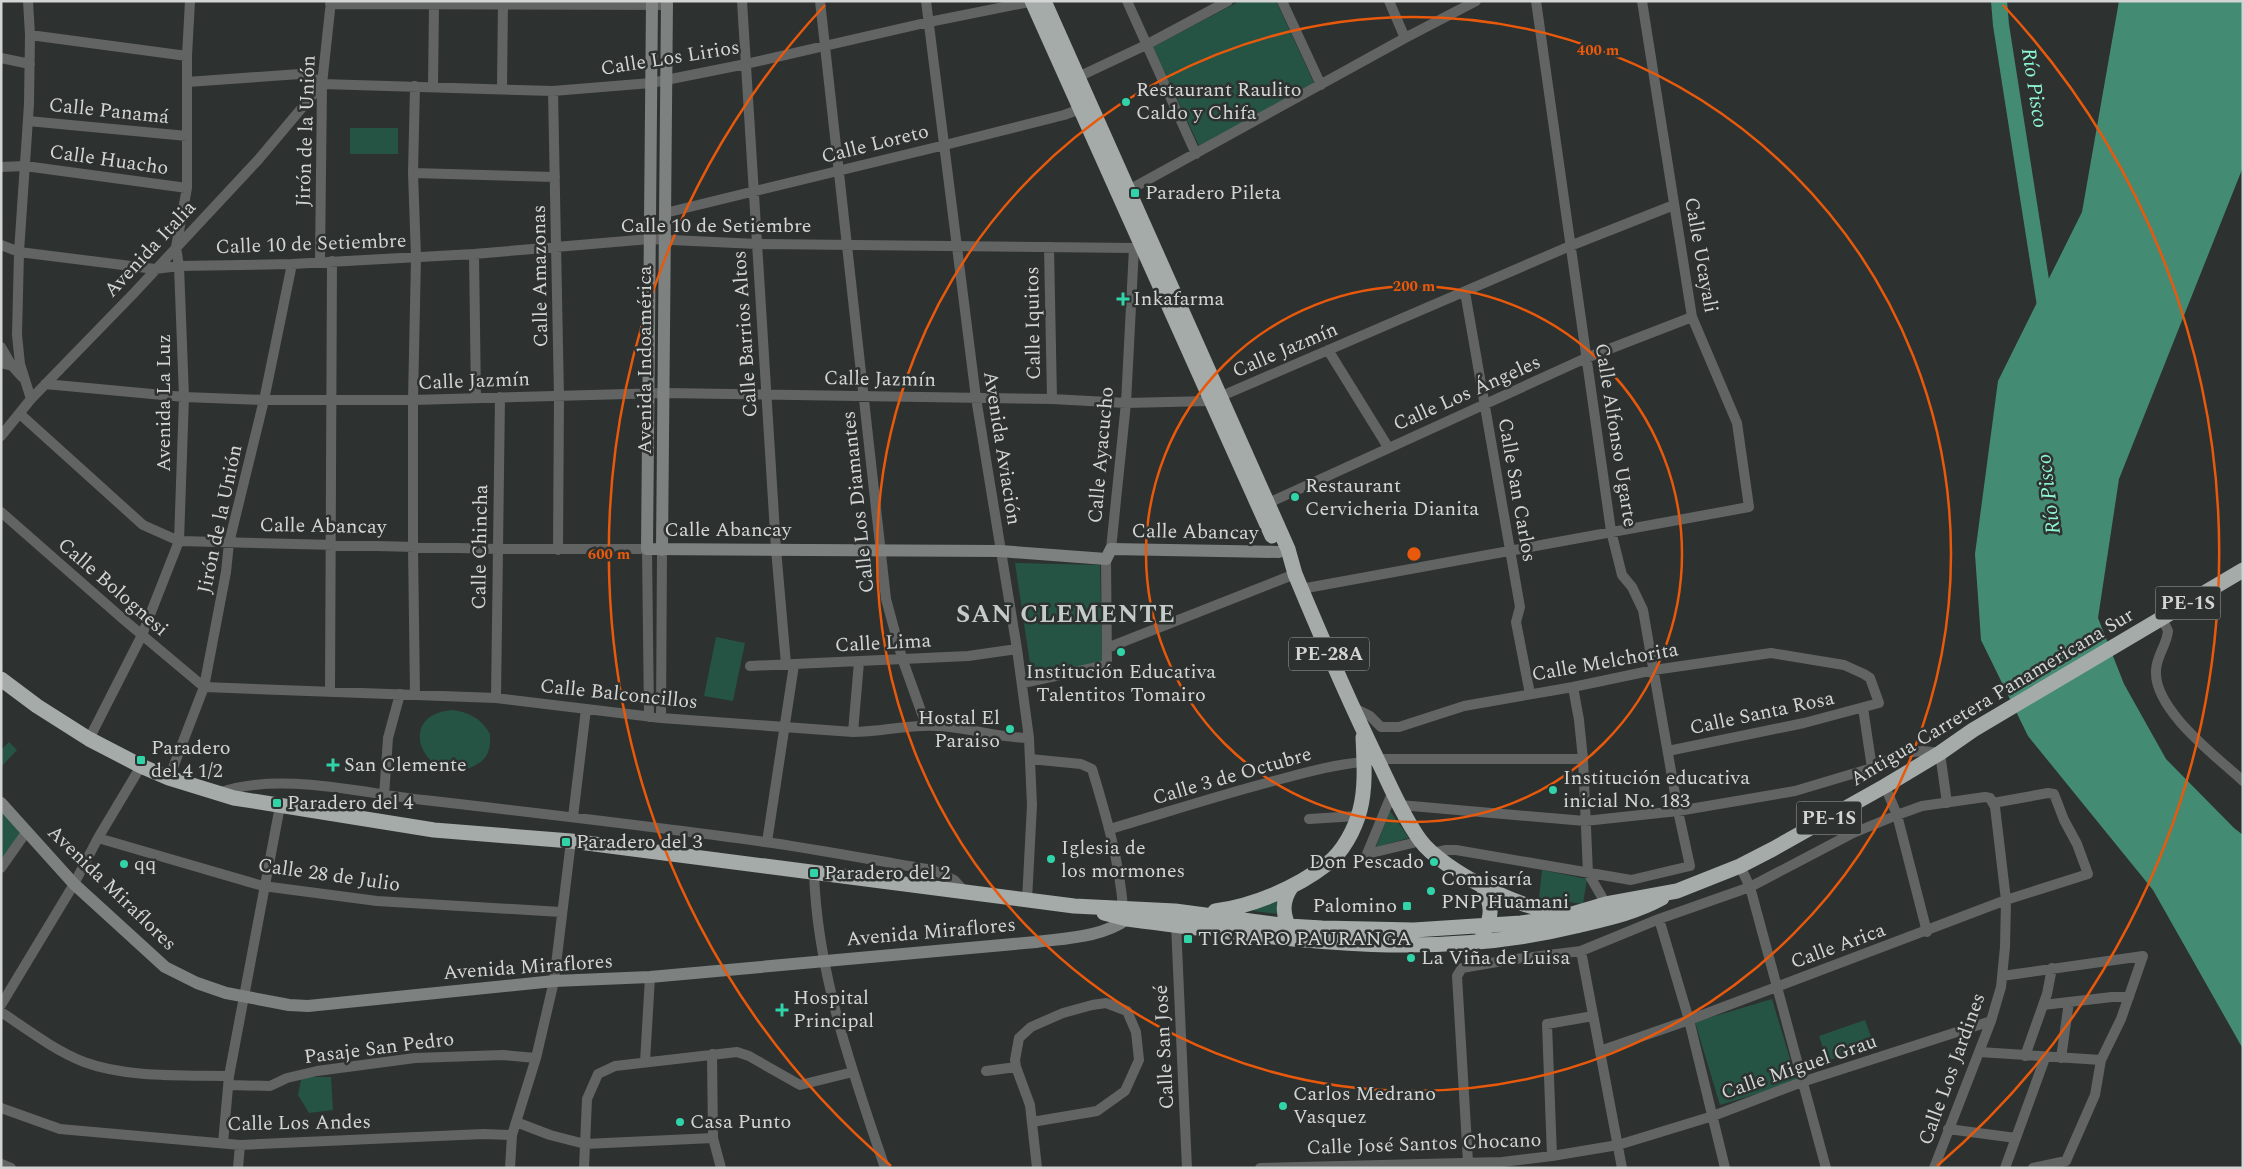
<svg xmlns="http://www.w3.org/2000/svg" width="2244" height="1169" viewBox="0 0 2244 1169" font-family="Spectral,serif">
<rect width="100%" height="100%" fill="#2d312f"/>
<path fill="#255445" d="M1240,1H1276L1314,83L1199,146L1153,47Z
M350,128H398V154H350Z
M1015,563L1100,565L1102,661L1032,677Z
M716,637L745,643L733,701L704,696Z
M452,710C469,712 482,719 490,734C491,749 488,759 474,766C427,790 391,715 452,710Z
M9,742L17,750L1,767V750Z
M1,807L24,833L1,865Z
M1390,811L1409,838L1376,847Z
M1542,870L1587,879L1583,904L1539,898Z
M1281,895L1279,914L1253,911Z
M1772,999L1797,1082L1720,1105L1695,1022Z
M1865,1020L1874,1045L1827,1061L1819,1036Z
M305,1077H331L333,1110L309,1113L298,1095L301,1080Z"/>
<path fill="#448b74" d="M2119,1H2243V167L2119,479L2098,618L2124,684L2166,759L2234,828L2243,835V1049L2153,890L2028,736L1981,640L1975,554L1998,381L2082,212Z"/>
<g fill="none" stroke-linecap="round" stroke-linejoin="round">
<path stroke="#448b74" stroke-width="16" d="M1999,1L2001,25L2046,312"/>
<path stroke="#626463" stroke-width="10" d="M28,1L30,35L29,104L19,252L17,335L20,364L31,399
M742,1L776,549L786,664
M820,1L886,599L902,658L926,725
M926,1L976,398L1017,649L1029,738L1032,805L1027,900
M1127,1L1196,154
M1282,1L1321,85
M1389,1L1405,38
M330,4L667,5
M30,35L187,56
M1,58L30,64
M1078,77L1146,45L1228,1
M187,82L300,74L312,77L322,84L553,91L651,83L746,64L929,22L1034,1
M433,86L434,5
M502,88L503,1
M553,91L559,397L558,550
M28,121L187,136
M1,167L25,166L187,188
M413,173L555,177
M1129,190L1405,38L1476,1
M665,213L945,145L1064,115L1086,107
M1,245L19,252L155,269L179,266L292,264L474,254L650,239L757,244L1134,248
M1049,247L1052,399
M474,254L476,398
M320,262L322,84L331,1
M1465,292L1520,607L1516,622L1530,694
M1,347L12,366
M1328,350L1388,447
M1,363L12,366L22,377
M45,384L184,397L264,400H413L664,393L1052,399L1126,403L1210,401L1570,246L1674,205
M20,414L143,525L179,541L498,549H647L649,717
M1,436L31,399L134,293L258,160L322,84
M1264,505L1586,358L1692,317
M1,512L123,619L204,687L496,698L661,718L853,732C881,732 910,724 937,726C968,727 997,738 1029,738
M1111,549L1126,403L1134,248
M1301,589L1749,507L1737,423L1692,317L1642,1
M2162,618L2168,631C2167,645 2156,656 2156,671C2154,710 2216,756 2243,781
M1107,648L1295,574
M750,666L968,656L1017,649
M1023,683L1107,665L1106,559
M1573,687L1579,720L1583,759L1588,873L1606,904
M330,691L332,261
M415,695L413,547V400L416,257L413,173L415,86
M496,698L500,397
M1352,707L1370,716L1381,727H1399L1464,706L1573,687L1654,670L1771,653L1844,665L1864,674L1870,678L1879,703L1804,723L1668,751
M1863,708L1872,768
M661,718L662,550
M853,732L859,662
M89,739L142,635L179,541L184,397L179,266L176,247L187,188V56L190,1
M1030,759L1081,764L1092,769C1106,815 1119,860 1123,907
M1377,759H1583
M169,778L204,687L226,572L229,543L264,400L292,264
M1885,786L1897,815L1927,932
M1393,791L1367,854L1421,841
M218,793C278,771 361,793 424,800C538,813 652,826 765,842C822,850 877,861 933,870L954,880L965,892
M384,796L388,738L400,694
M1400,805L1585,821L1678,811L1795,791L1872,768L1902,753L1923,751L1940,753L1947,803
M573,817L586,709
M1309,819L1357,816
M1110,829C1168,812 1226,793 1285,778C1311,771 1337,764 1364,762
M98,838L263,886L377,901L561,912
M767,842L794,665
M1432,853L1445,850H1456L1631,880L1690,866L1678,811L1643,610L1632,587L1622,575L1611,531L1536,1
M1740,866L1750,887L1826,1168
M1,868L27,831
M814,872C817,974 853,1073 885,1168
M1659,919L1689,1020L1725,1168
M1176,925L1187,1168
M1581,951L1622,1168
M2002,976L2143,956L2121,1019L2101,1060L2095,1095L2066,1161L2033,1168
M1,1005L74,884L98,838L141,766
M2043,1005L2112,997H2129
M1,1012C28,1030 54,1050 84,1062C127,1078 183,1075 229,1076
M1600,1051L1689,1020L2006,900L2088,874L2077,844L2064,820L2054,794L2048,793L1993,803
M1979,1052L2101,1060
M712,1054L713,1138L721,1168
M2025,1056L2047,994L2052,968
M2061,1058L2069,1002
M645,1062L650,977
M986,1071L1016,1067
M229,1085L270,1086L287,1078L317,1071L415,1058L503,1055L536,1058
M1,1108L60,1129L240,1145L483,1134L512,1135
M516,1122L550,1135L585,1144L713,1138
M1032,1122L1097,1111L1125,1091L1139,1060L1136,1032L1127,1011L1106,1003L1092,1005L1063,1013L1031,1027L1019,1038L1015,1060L1016,1067L1030,1105L1037,1168
M1948,1129L2016,1138
M223,1143L229,1076L280,806
M1552,1156L1547,1024L1593,1016
M1468,1162L1457,976L1462,968L1508,960L1581,951L1659,919L1750,887L1851,834L1897,815L1922,806L1985,797L1990,798L1995,807L2006,900L2005,947L2001,987L1991,1021L1934,1168
M1,1164L11,1168
M238,1168L240,1145
M510,1168L512,1135L536,1058L554,981L571,841
M584,1168L587,1099L598,1074L615,1066L737,1052L749,1056L800,1085L853,1072
M1260,1168L1502,1162L1552,1156L1618,1145L1713,1116L1802,1082L1991,1021
M2005,1168L2045,1058"/>
<path stroke="#7d817f" stroke-width="12" d="M652,1L647,549L1000,551L1106,559L1111,549L1279,552
M662,550L667,1
M1,803L74,884L165,967L197,983L226,993L289,1005L308,1006L554,981L650,977L1036,942C1066,938 1103,937 1127,919"/>
<path stroke="#a5aba9" stroke-width="15" d="M1032,1L1272,536
M1044,1L1288,549L1295,574C1322,639 1350,704 1381,767C1393,792 1404,818 1420,840C1442,870 1523,911 1559,912
M1,679L37,706L89,739L141,766L169,778L234,798L434,830L571,841L1074,906L1175,911L1288,926L1322,928L1414,930L1521,923L1562,917L1606,904L1677,891L1740,866L1773,849L1885,786L1940,753L1973,730L2243,570
M1292,886C1281,901 1282,918 1293,933
M1215,911C1253,906 1296,888 1327,864C1343,852 1355,829 1360,810C1366,787 1364,761 1363,737
M1104,913L1127,919C1277,938 1426,963 1576,926C1605,919 1635,913 1662,898
M1483,933C1493,917 1492,904 1483,887"/>
</g>
<g fill="none" stroke="#e8590c" stroke-width="2.5">
<circle cx="1414" cy="554" r="268"/>
<circle cx="1414" cy="554" r="537"/>
<path d="M891 1166A805 805 0 0 1 825 5M2003 5A805 805 0 0 1 1937 1166"/>
</g>
<g fill="#31d4a9" stroke="#2d312f" stroke-width="2">
<circle cx="1126" cy="102" r="5"/>
<rect x="1130" y="188" width="10" height="10" rx="2.5"/>
<path d="M1120.5 291.5h5v5h5v5h-5v5h-5v-5h-5v-5h5z"/>
<circle cx="1295" cy="497" r="5"/>
<circle cx="1121" cy="652" r="5"/>
<circle cx="1010" cy="729" r="5"/>
<rect x="136" y="755" width="10" height="10" rx="2.5"/>
<path d="M330.5 757.5h5v5h5v5h-5v5h-5v-5h-5v-5h5z"/>
<circle cx="1553" cy="790" r="5"/>
<rect x="272" y="798" width="10" height="10" rx="2.5"/>
<rect x="561" y="837" width="10" height="10" rx="2.5"/>
<circle cx="1051" cy="859" r="5"/>
<circle cx="1434" cy="862" r="5"/>
<circle cx="124" cy="864" r="5"/>
<rect x="809" y="868" width="10" height="10" rx="2.5"/>
<circle cx="1431" cy="891" r="5"/>
<rect x="1402" y="901" width="10" height="10" rx="2.5"/>
<rect x="1183" y="934" width="10" height="10" rx="2.5"/>
<circle cx="1411" cy="958" r="5"/>
<path d="M779.5 1002.5h5v5h5v5h-5v5h-5v-5h-5v-5h5z"/>
<circle cx="1283" cy="1106" r="5"/>
<circle cx="680" cy="1122" r="5"/>
</g>
<g text-anchor="middle" dominant-baseline="central" stroke-width="5" stroke-linejoin="round" paint-order="stroke">
<g fill="#2d312f" stroke="#a0a4a2" stroke-width="1">
<rect x="2155.5" y="586.5" width="65" height="33" rx="4"/>
<rect x="1289" y="637.5" width="80" height="33" rx="4"/>
<rect x="1796.5" y="801.5" width="65" height="33" rx="4"/>
</g>
<g font-size="19" font-weight="bold" fill="#d2d5d4">
<text x="2188" y="603">PE-1S</text>
<text x="1329" y="654">PE-28A</text>
<text x="1829" y="818">PE-1S</text>
</g>
<g font-size="20" fill="#d2d5d4" stroke="#2d312f">
<text transform="translate(670 58) rotate(-9)">Calle Los Lirios</text>
<text transform="translate(109 111) rotate(6)">Calle Panamá</text>
<text transform="translate(306 131) rotate(-88)">Jirón de la Unión</text>
<text transform="translate(875 144) rotate(-14)">Calle Loreto</text>
<text transform="translate(109 160) rotate(8)">Calle Huacho</text>
<text x="716" y="226">Calle 10 de Setiembre</text>
<text transform="translate(311 244) rotate(-2)">Calle 10 de Setiembre</text>
<text transform="translate(150 249) rotate(-47)">Avenida Italia</text>
<text transform="translate(1701 255) rotate(80)">Calle Ucayali</text>
<text transform="translate(540 276) rotate(-91)">Calle Amazonas</text>
<text transform="translate(1033 323) rotate(-91)">Calle Iquitos</text>
<text transform="translate(745 334) rotate(-94)">Calle Barrios Altos</text>
<text transform="translate(1285 350) rotate(-23)">Calle Jazmín</text>
<text transform="translate(645 360) rotate(-90)">Avenida Indoamérica</text>
<text transform="translate(880 379) rotate(1)">Calle Jazmín</text>
<text transform="translate(474 381) rotate(-2)">Calle Jazmín</text>
<text transform="translate(1467 393) rotate(-24)">Calle Los Ángeles</text>
<text transform="translate(164 403) rotate(-90)">Avenida La Luz</text>
<text transform="translate(1616 435) rotate(81)">Calle Alfonso Ugarte</text>
<text transform="translate(1002 448) rotate(81)">Avenida Aviación</text>
<text transform="translate(1101 455) rotate(-85)">Calle Ayacucho</text>
<text transform="translate(1517 490) rotate(80)">Calle San Carlos</text>
<text transform="translate(858 502) rotate(-96)">Calle Los Diamantes</text>
<text transform="translate(220 519) rotate(-78)">Jirón de la Unión</text>
<text transform="translate(323 526) rotate(1)">Calle Abancay</text>
<text x="728" y="530">Calle Abancay</text>
<text transform="translate(1195 532) rotate(1)">Calle Abancay</text>
<text transform="translate(480 547) rotate(-89)">Calle Chincha</text>
<text transform="translate(113 587) rotate(41)">Calle Bolognesi</text>
<text transform="translate(883 643) rotate(-3)">Calle Lima</text>
<text transform="translate(1605 662) rotate(-10)">Calle Melchorita</text>
<text transform="translate(619 694) rotate(6)">Calle Balconcillos</text>
<text transform="translate(1992 697) rotate(-31)">Antigua Carretera Panamericana Sur</text>
<text transform="translate(1762 713) rotate(-12)">Calle Santa Rosa</text>
<text transform="translate(1232 776) rotate(-16)">Calle 3 de Octubre</text>
<text transform="translate(329 875) rotate(8)">Calle 28 de Julio</text>
<text transform="translate(112 888) rotate(44)">Avenida Miraflores</text>
<text transform="translate(931 932) rotate(-5)">Avenida Miraflores</text>
<text transform="translate(1838 946) rotate(-20)">Calle Arica</text>
<text transform="translate(528 967) rotate(-4)">Avenida Miraflores</text>
<text transform="translate(1164 1047) rotate(-93)">Calle San José</text>
<text transform="translate(379 1048) rotate(-7)">Pasaje San Pedro</text>
<text transform="translate(1799 1067) rotate(-19)">Calle Miguel Grau</text>
<text transform="translate(1952 1069) rotate(-70)">Calle Los Jardines</text>
<text transform="translate(299 1123) rotate(-1)">Calle Los Andes</text>
<text transform="translate(1424 1144) rotate(-2)">Calle José Santos Chocano</text>
</g>
<g font-size="20" fill="#d2d5d4" stroke="#2d312f" text-anchor="start">
<text x="1136" y="90">Restaurant Raulito<tspan x="1136" dy="23">Caldo y Chifa</tspan></text>
<text x="1145" y="193">Paradero Pileta</text>
<text x="1133" y="299">Inkafarma</text>
<text x="1305" y="486">Restaurant<tspan x="1305" dy="23">Cervicheria Dianita</tspan></text>
<text x="1121" y="672" text-anchor="middle">Institución Educativa<tspan x="1121" dy="23">Talentitos Tomairo</tspan></text>
<text x="1000" y="718" text-anchor="end">Hostal El<tspan x="1000" dy="23">Paraiso</tspan></text>
<text x="151" y="748">Paradero<tspan x="151" dy="23">del 4 1/2</tspan></text>
<text x="344" y="765">San Clemente</text>
<text x="1563" y="778">Institución educativa<tspan x="1563" dy="23">inicial No. 183</tspan></text>
<text x="287" y="803">Paradero del 4</text>
<text x="576" y="842">Paradero del 3</text>
<text x="1061" y="848">Iglesia de<tspan x="1061" dy="23">los mormones</tspan></text>
<text x="1424" y="862" text-anchor="end">Don Pescado</text>
<text x="134" y="864">qq</text>
<text x="824" y="873">Paradero del 2</text>
<text x="1441" y="879">Comisaría<tspan x="1441" dy="23">PNP Huamani</tspan></text>
<text x="1397" y="906" text-anchor="end">Palomino</text>
<text x="1198" y="939">TICRAPO PAURANGA</text>
<text x="1421" y="958">La Viña de Luisa</text>
<text x="793" y="998">Hospital<tspan x="793" dy="23">Principal</tspan></text>
<text x="1293" y="1094">Carlos Medrano<tspan x="1293" dy="23">Vasquez</tspan></text>
<text x="690" y="1122">Casa Punto</text>
</g>
<g font-size="21" font-style="italic" fill="#8df6d3" stroke="#2d312f">
<text transform="translate(2034 88) rotate(81)">Río Pisco</text>
<text transform="translate(2049 494) rotate(-97)">Río Pisco</text>
</g>
<g font-size="25" font-weight="bold" letter-spacing="1" fill="#c5cbc8" stroke="#2d312f">
<text x="1066" y="615">SAN CLEMENTE</text>
</g>
</g>
<circle cx="1414" cy="554" r="8" fill="#e8590c" stroke="#2d312f" stroke-width="2.5"/>
<g font-size="15" text-anchor="middle" font-weight="bold" fill="#e8590c" stroke="#2d312f" stroke-width="5" stroke-linejoin="round" paint-order="stroke">
<text x="1598" y="55">400 m</text>
<text x="1414" y="291">200 m</text>
<text x="609" y="559">600 m</text>
</g>
<rect width="2244" height="1169" fill="none" stroke="#d2d5d4" stroke-width="5"/>
</svg>
